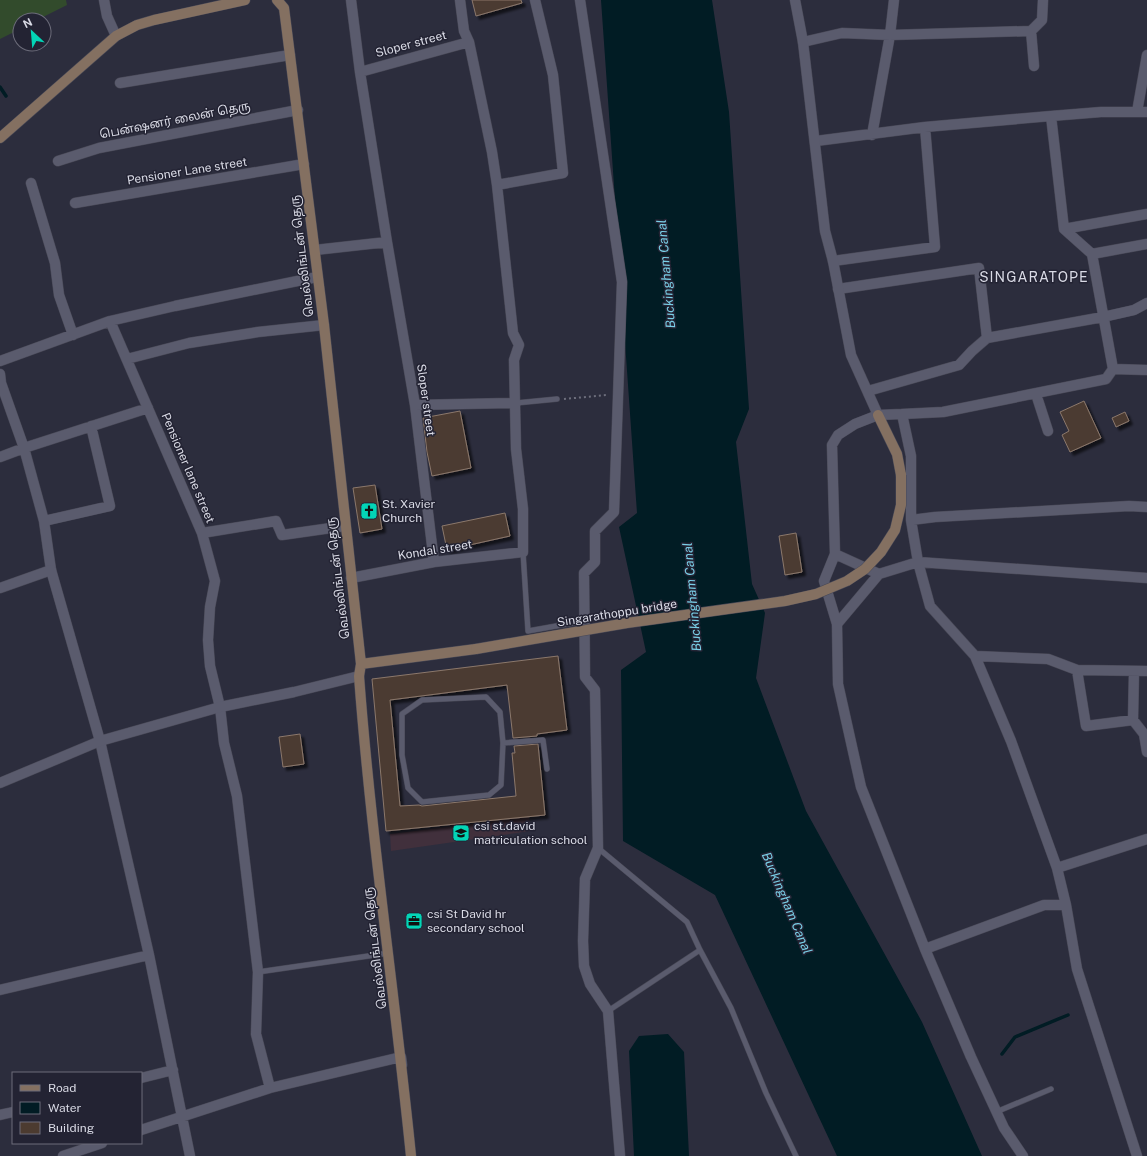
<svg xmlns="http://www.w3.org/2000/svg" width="1147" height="1156" viewBox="0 0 1147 1156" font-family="'Public Sans','Noto Sans Tamil',sans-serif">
<defs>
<filter id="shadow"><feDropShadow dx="3.5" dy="3.5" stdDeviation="1" flood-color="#0009"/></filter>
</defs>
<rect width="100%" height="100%" fill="#2c2d3d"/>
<path fill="#41303c" d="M529,817L530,831L391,851L390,834Z"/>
<path fill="#324b2c" d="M0,0H66L67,5L37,20H20V29L0,39Z"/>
<path fill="#011c24" d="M601,0H712L729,112L749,409L736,442L752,584L765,613L756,678L806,811L922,1022L982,1156H837L715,895L623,841L621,670L646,652L619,527L637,513Z
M668,1034L684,1052L689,1156H634L629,1051L639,1036Z"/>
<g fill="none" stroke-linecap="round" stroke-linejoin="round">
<path stroke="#011c24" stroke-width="3.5" d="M0,87L6,96
M1002,1054L1015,1037L1068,1015"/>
</g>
<path fill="#4c3b30" stroke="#8b786c" filter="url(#shadow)" d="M472,0H521L522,3L476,16Z
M1084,401L1101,438L1070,452L1062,435L1069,431L1060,412Z
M460,411L471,468L432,476L427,452L423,418Z
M1125,412L1129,421L1116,427L1112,418Z
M375,485L382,529L360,533L353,488Z
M505,513L510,536L447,550L442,526Z
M796,533L802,572L785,575L779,536Z
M558,656L567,730L537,734V736L513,738L507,685L390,700L400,806L419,805L422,806L516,796L512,753H515L514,746L538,744L545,815L386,831L372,679Z
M300,734L304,764L283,767L279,737Z"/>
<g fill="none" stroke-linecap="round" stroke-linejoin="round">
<g stroke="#484856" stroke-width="6">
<path id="service" d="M516,403L557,399
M523,552L528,631L584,621
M503,743L500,712L486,697L422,700L402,714V755L408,788L422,802L489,795L501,785L503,743L543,740L547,769
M598,848L687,922L700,950L731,1008L766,1093L796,1156
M258,972L389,953
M608,1011L700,950
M996,1112L1051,1089"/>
</g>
<g stroke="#484856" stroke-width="11">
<path id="minor" d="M104,0L107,16L116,36
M351,0L360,72L387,242L415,405L434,562
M580,0L622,282L614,512L595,531V562L584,573L585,677L595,690L598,848L585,879L583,941L584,966L590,984L608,1011L620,1156
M803,42L842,33L890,35L1031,31
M1034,66L1031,31L1042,20L1043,0
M360,72L469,42
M120,83L290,55
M1137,112L1147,55
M1051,116L1101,112H1147
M872,135L890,35L894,0
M816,141L925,127L1051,116L1064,229L1092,254L1113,369L1147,370
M58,161L99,148L298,110
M31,183L55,263L59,295L73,335
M497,185L563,173L553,75L535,0
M75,203L304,164
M1064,229L1147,214
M315,250L387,242
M1092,254L1147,244
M833,261L935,247L925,127
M838,289L979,268L987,338L1103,317L1134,310L1147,303
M110,321L202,533L276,521L282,535L345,526
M127,359L189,343L258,332L324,325
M0,361L110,321L175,306L317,277
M1113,369L1106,379L943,412L902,414L911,456V520L918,562L930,606L975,656L1011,741L1057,868L1066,905L1077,969L1137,1156
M0,374L1,383L24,448L44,521L51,570
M868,391L959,365L972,351L987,338
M1036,394L1048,431
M415,405L516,403
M902,414L878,415L855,424L838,435L832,445L835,554L879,574L918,562L1147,578
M0,457L24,448L148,408
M911,520L935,517L1129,506L1147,507
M44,521L110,506L91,426
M202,533L215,581L210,607L208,640L210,666L220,707L224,743L237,796L258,972L256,1034L270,1088
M835,554L824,581L837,624
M879,574L837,624L838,684L861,787L925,949L971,1057L1004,1128L1023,1156
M351,578L434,562L523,552V509L516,449L514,360L519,345L513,333L497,185L492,152L469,42L464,31L460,0
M975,656L1048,659L1077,670L1147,671
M1077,670L1086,726L1133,720L1144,734L1147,752
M1133,720L1134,671
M100,741L149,955L190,1156
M1057,868L1147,839
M925,949L1044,905H1066
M0,990L149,955
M141,1078L173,1070
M0,1115L13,1112
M141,1130L270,1088L401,1057L402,1065
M63,1156L102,1143"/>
</g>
<g stroke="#484856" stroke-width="11">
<path id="tertiary" d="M795,0L803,42L825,231L833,261L851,355L878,415
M0,588L51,570L100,741
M0,783L100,741L220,707L294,692L359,676"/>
</g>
<g stroke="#484856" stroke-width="11">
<path id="secondary" d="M277,0L284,8L324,325L361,664L359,676C371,837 395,996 411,1156
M0,138L116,36L137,25L154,20L245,0
M878,415L897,454L901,475
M361,664L476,649"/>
</g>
<path stroke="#6d6e7c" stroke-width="2" stroke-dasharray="2 3" stroke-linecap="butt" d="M564,399L607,395"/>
<use href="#service" stroke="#5a5b6d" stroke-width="5"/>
<use href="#minor" stroke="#5a5b6d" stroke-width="10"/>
<use href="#tertiary" stroke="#5a5b6d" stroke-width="10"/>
<use href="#secondary" stroke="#847061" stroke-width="10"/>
<g stroke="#484856" stroke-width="11" stroke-linecap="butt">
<path id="secondary-bridge" d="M476,649L627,623L785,601L816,594L847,581L865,569L881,552L895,530L901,505V475"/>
</g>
<use href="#secondary-bridge" stroke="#847061" stroke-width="10"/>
</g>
<defs>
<g id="church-square" transform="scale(0.9)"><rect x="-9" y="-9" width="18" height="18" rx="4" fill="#03d5b6" stroke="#232333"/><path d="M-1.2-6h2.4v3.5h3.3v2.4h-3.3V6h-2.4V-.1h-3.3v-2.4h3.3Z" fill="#111"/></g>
<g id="school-square" transform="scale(0.9)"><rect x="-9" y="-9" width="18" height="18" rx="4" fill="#03d5b6" stroke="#232333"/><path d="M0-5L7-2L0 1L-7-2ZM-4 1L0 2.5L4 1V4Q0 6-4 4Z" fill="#111"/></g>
<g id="office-square" transform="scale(0.9)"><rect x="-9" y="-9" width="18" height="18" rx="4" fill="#03d5b6" stroke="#232333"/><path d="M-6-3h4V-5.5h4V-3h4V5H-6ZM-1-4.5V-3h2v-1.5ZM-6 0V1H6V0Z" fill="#111"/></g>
</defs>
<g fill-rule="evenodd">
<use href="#church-square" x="369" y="511"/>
<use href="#school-square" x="461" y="833"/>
<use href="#office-square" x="414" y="921"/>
</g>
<g text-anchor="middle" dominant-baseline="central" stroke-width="3" stroke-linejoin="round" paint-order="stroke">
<g font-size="12" fill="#d9dae5" stroke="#232333">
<text transform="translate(411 44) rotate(-15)">Sloper street</text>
<text transform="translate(175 120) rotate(-11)">பென்ஷனர் லைன் தெரு</text>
<text transform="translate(187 171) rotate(-9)">Pensioner Lane street</text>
<text transform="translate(302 256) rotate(-97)">வெல்லிங்டன் தெரு</text>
<text transform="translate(426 400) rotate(82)">Sloper street</text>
<text transform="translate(188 468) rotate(67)">Pensioner lane street</text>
<text transform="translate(435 550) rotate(-9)">Kondal street</text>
<text transform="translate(338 578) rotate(-97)">வெல்லிங்டன் தெரு</text>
<text transform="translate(617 613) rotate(-9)">Singarathoppu bridge</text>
<text transform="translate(375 948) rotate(-97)">வெல்லிங்டன் தெரு</text>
</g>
<g font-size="12" fill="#d9dae5" stroke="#232333" text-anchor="start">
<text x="382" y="504">St. Xavier<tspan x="382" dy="14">Church</tspan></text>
<text x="474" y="826">csi st.david<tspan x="474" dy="14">matriculation school</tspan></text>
<text x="427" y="914">csi St David hr<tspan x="427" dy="14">secondary school</tspan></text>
</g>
<g font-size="13" font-style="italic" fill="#79cfe7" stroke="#232333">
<text transform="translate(666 274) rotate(-95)">Buckingham Canal</text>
<text transform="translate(692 597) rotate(-95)">Buckingham Canal</text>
<text transform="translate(787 903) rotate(67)">Buckingham Canal</text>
</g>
<g font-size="14" letter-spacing="1" fill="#d9dae5" stroke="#232333">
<text x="1034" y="277">SINGARATOPE</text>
</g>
</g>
<rect x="12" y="1072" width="130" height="72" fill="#232333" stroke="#6c6c7a"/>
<rect x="20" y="1085" width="20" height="6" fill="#847061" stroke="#6c6c7a"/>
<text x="48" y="1092" font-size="12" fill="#d9dae5">Road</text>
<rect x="20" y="1102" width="20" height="12" fill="#011c24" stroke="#6c6c7a"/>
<text x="48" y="1112" font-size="12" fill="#d9dae5">Water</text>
<rect x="20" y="1122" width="20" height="12" fill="#4c3b30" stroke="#6c6c7a"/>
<text x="48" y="1132" font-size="12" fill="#d9dae5">Building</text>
<g transform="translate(32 32) rotate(334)"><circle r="19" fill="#232333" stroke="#6c6c7a"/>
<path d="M0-3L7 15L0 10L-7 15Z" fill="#03d5b6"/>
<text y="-6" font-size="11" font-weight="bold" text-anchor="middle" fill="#d9dae5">N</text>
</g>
</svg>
